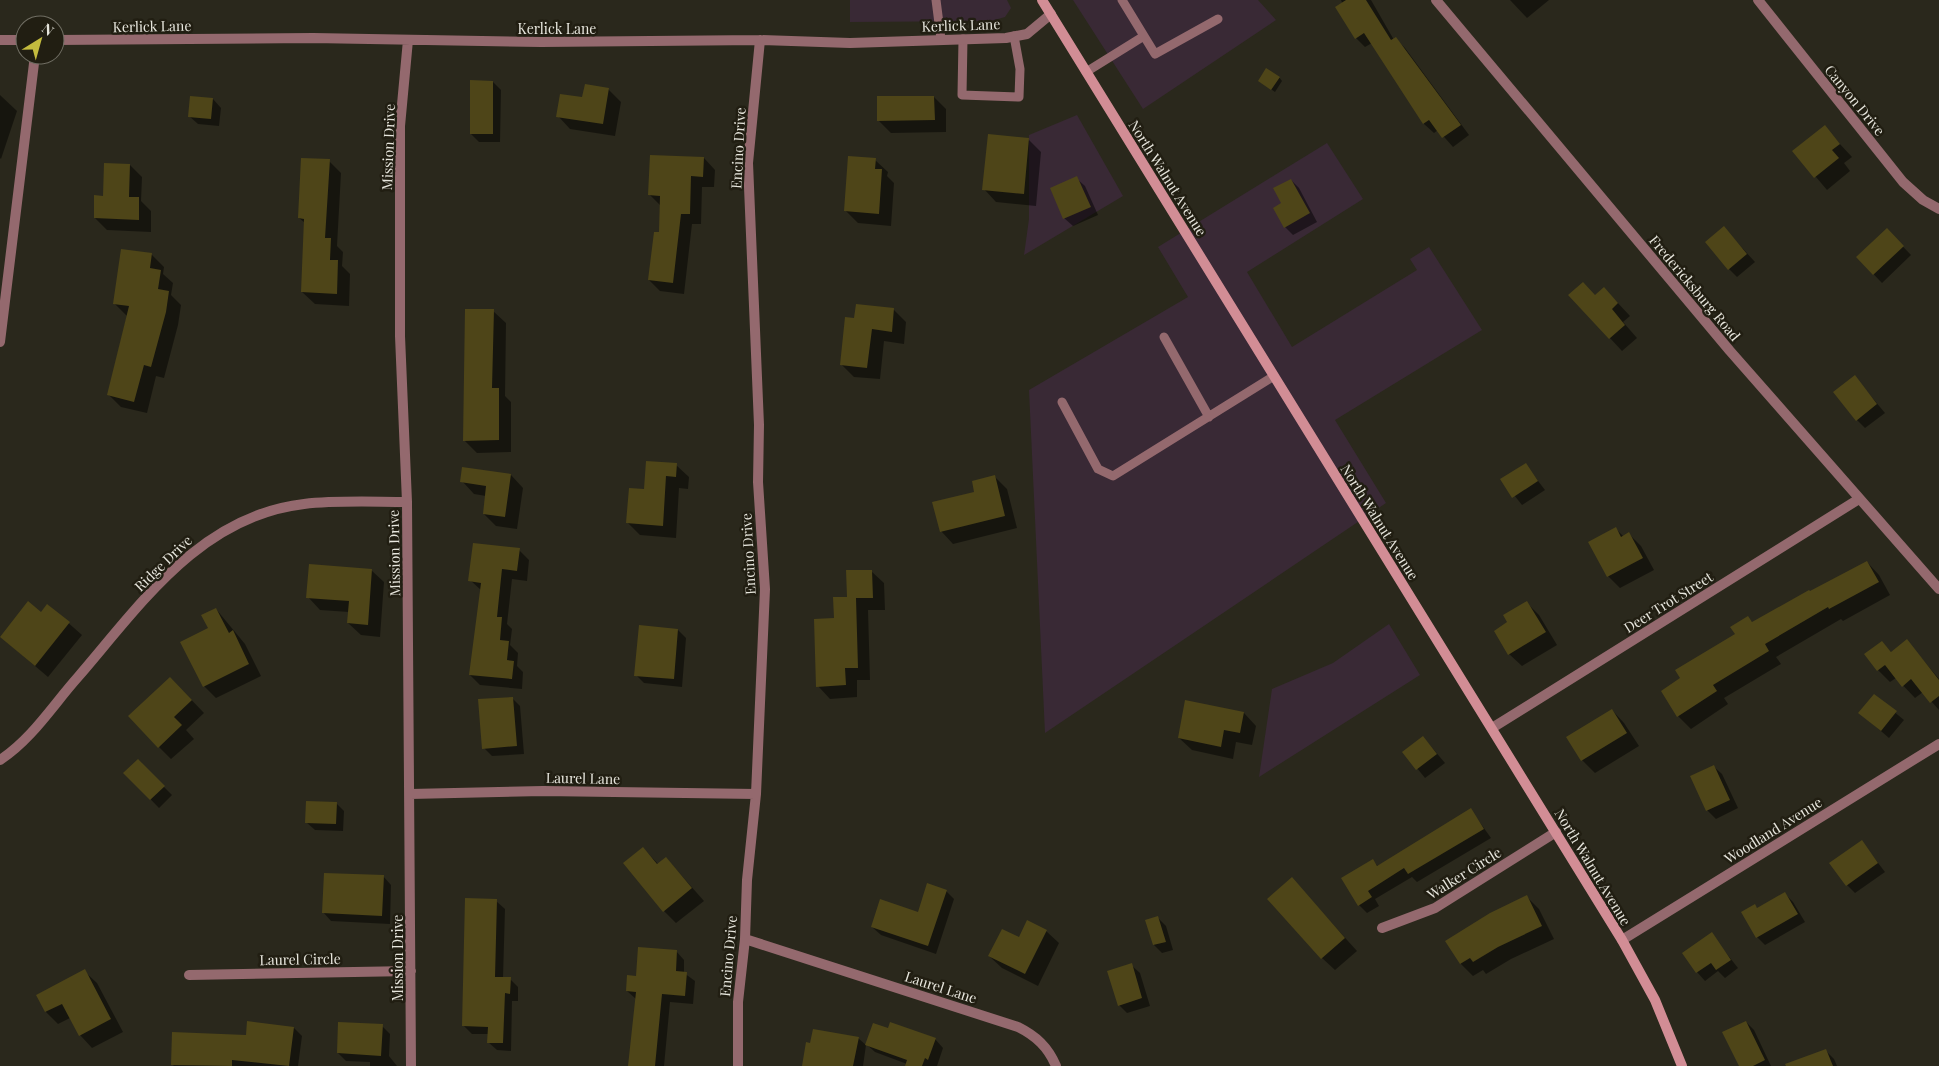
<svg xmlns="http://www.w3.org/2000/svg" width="1939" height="1066" viewBox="0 0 1939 1066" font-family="'Playfair Display',serif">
<rect width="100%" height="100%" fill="#2a281c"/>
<path fill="#392935" d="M850,0H1007L1011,8L1005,17L991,21L850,22Z
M1073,0H1258L1276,20L1143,109Z
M1077,115L1123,196L1024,255L1029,219V135Z
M1327,143L1363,199L1247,272L1292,347L1417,270L1410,259L1429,247L1482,330L1335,420L1386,503L1045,733L1029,390L1188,297L1158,247Z
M1389,624L1420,675L1259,777L1272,689L1333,663Z"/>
<path fill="#0007" d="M1341,0H1371L1394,40L1396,39L1405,48L1469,135L1453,147L1438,130L1434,133L1424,124L1372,43L1365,47L1356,38Z
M1510,0H1549L1527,18Z
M1279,77L1282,81L1275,92L1259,81Z
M493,82L501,90L500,142H479L471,134Z
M608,89L621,102L615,136L570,129L558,116L583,99Z
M0,95L17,111L1,159L0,158Z
M934,97L946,109V132L891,133L878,120Z
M213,99L221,108L219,126L198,124L189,116Z
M1824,127L1852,157L1844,163L1850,171L1827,190L1794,151Z
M1029,140L1041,152L1036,206L996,202L984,189Z
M704,158L715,170L714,187H702L701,224H692L684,294L660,291L649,280L660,234L661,206L650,195Z
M875,160L888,172L887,176L894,183L891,226L858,223L845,210Z
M329,161L341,173L337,246L343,252L342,266L350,274L349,306L315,304L302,292L305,223L299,218Z
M130,165L142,177L141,201L151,211V232L107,230L95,218L104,197Z
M1076,178L1085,186L1098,215L1073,226L1064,218Z
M1291,180L1299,188L1317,222L1293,235L1285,227L1283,204Z
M1724,228L1755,262L1737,277L1729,269Z
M1887,230L1911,255L1882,283L1857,257Z
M122,250L152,255L164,267L163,274L173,283L171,295L181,305L178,325L164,378L156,376L147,413L121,407L108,394L127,316L114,303Z
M1570,295L1595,296L1616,301L1630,316L1623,322L1637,338L1622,351Z
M894,310L906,322L904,344L884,341L880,379L854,377L841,364L855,320Z
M493,311L506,323L505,396L511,402V452L477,453L464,440Z
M1855,377L1885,413L1865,428L1857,420Z
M1525,464L1545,490L1522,505L1502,480Z
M676,465L689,477L688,489L679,488L676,538L640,535L628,523L645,490Z
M511,475L523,488L517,529L496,526L484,514L486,496L474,494L462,481Z
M995,477L1007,489L1017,528L953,544L941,531L976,493Z
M1616,529L1624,537L1629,534L1641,546L1654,570L1620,588L1608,576Z
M519,550L529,560L527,581L512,579L507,624L512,629L510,645L518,653L517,666L523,672L522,689L480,685L470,675L482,591L470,580Z
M1867,562L1879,575L1890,595L1843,621L1841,619L1776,657L1781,664L1724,698L1728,704L1691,729L1678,716L1748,618L1753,623Z
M371,570L384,582L380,637L361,635L348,623L349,612L320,610L308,597Z
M871,571L884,583L885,610H868L870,680H857V697L830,699L818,686L835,619L848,598Z
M1526,602L1539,615L1557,645L1522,666L1509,654V623Z
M48,605L82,635L48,677L1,637L41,613Z
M216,609L245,644L261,676L216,698L204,686L210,629Z
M678,630L686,638L682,687L644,683L636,675Z
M1907,641L1939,679V710L1923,692L1915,698L1896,678L1890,682L1878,670L1882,642L1892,653Z
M183,691L204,713L186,730L194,739L171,759L159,747Z
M1875,696L1904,720L1889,738L1860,713Z
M512,698L520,706L524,754L492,756L484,748Z
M1612,710L1624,723L1639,746L1595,773L1582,760L1568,737Z
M1244,713L1256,726L1252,745L1236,742L1233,759L1192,750L1179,738Z
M1423,737L1445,763L1425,778L1404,752Z
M138,761L172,795L159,808L125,773Z
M1713,766L1722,774L1738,808L1716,819L1707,810L1691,776Z
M336,803L344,811L343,831L315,830L306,822Z
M1471,810L1491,838L1417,882L1412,877L1375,899L1379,906L1367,913L1359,905L1372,861L1378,866Z
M1862,842L1885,872L1855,893L1847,885Z
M643,848L659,865L666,858L704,901L676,923L664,911Z
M383,876L391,885L390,924L331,921L323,912Z
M1292,879L1357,951L1335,970L1322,958Z
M946,891L954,899L936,954L881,935L872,927L918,913Z
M1785,894L1793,902L1805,922L1765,945L1757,937L1754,905L1758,909Z
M1527,897L1539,909L1554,939L1511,959L1486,974L1483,970L1473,976L1461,964L1447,942Z
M496,901L505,909L503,978L510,979L518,987V1001H512L511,1051L497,1050L488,1042L489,1034H472L463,1025Z
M1158,918L1166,926L1173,950L1162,953L1154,945Z
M1046,931L1059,943L1038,986L1002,968L989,956L1019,939Z
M1711,934L1738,968L1725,978L1718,971L1705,981L1697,972Z
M676,951L684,960V973L695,981L693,1004L670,1002L664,1066H629L636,999L627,991L637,977Z
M1131,965L1140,973L1150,1006L1127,1013L1119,1005Z
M84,971L97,983L123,1032L92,1048L80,1035L70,1018L58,1024L46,1012L37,995Z
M1746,1022L1754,1030L1771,1066H1741Z
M382,1026L390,1034L389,1056L397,1066H370V1062L346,1061L338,1053Z
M294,1028L302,1036L298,1066H174L172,1064Z
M889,1029L935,1039L943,1048L937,1066H907V1064L875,1052L866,1044Z
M858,1038L866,1045L863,1066H804Z
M1826,1051L1834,1059L1837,1066H1809Z"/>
<path fill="#4e4518" d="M1346,0H1366L1391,40L1396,37L1461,125L1442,138L1429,120L1423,124L1364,33L1355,39L1335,7Z
M1266,68L1280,77L1271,90L1258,81Z
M470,80L493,81V134H470Z
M585,84L609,88L603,124L556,117L560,94L582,97Z
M190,96L213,98L211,119L188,117Z
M877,96H934L935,120L877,121Z
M1825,125L1840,144L1832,150L1839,158L1814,178L1792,151Z
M988,134L1029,138L1024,194L982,190Z
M650,155L704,157L703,177L691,176L690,214H681L673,283L648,280L654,232H659L660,196L648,195Z
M848,156L876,158L875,169H882L879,214L844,211Z
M301,158L330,159L325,238H331L330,260H338L337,294L301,292L304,219L298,218Z
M104,163L130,164L129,197H139V220L94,218V195L103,196Z
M1077,176L1091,207L1063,219L1050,188Z
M1291,179L1310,213L1284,228L1273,208L1281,203L1273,188Z
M1724,226L1747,254L1728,270L1705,242Z
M1887,228L1904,246L1873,275L1856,257Z
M121,249L152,253L150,268L161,270L158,289L169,291L166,312L151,367L144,365L134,402L107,395L129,306L113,304Z
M1583,282L1595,295L1604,287L1618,303L1612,309L1625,325L1609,339L1568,295Z
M856,304L894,308L892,332L872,329L867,368L840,365L845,317L854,318Z
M465,309H494L492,388H499V440L463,441Z
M1855,375L1877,404L1856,421L1833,392Z
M646,461L677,463L676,477L666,476L663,526L626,523L629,488L644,489Z
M1526,463L1538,481L1512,498L1500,479Z
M462,467L511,474L505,517L483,514L486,486L460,482Z
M995,475L1005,516L940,532L932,502L974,492L972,481Z
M1616,527L1621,537L1629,532L1643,558L1607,577L1588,542Z
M473,543L520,548L517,571L502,569L497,617H502L500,640L509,641L507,660L514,661L512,679L469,675L481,583L468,581Z
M1867,561L1879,582L1829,609L1828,607L1765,644L1769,651L1713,685L1717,691L1677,717L1661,691L1680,678L1675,670L1735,634L1730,627L1748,616L1752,622L1809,590L1810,591Z
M309,564L372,569L368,625L347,623L349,601L306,598Z
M846,570H872L873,598H856L858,668H845L846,685L816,687L814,619L834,618L833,597H847Z
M28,601L41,612L47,604L70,622L35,666L0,637Z
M1527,601L1546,632L1508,655L1494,631L1507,622L1503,615Z
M216,608L229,633L233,630L249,664L203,687L180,642L208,628L201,615Z
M639,625L678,629L674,679L634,676Z
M1907,639L1939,680V696L1930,703L1911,679L1902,687L1885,665L1877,671L1864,654L1882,641L1891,652Z
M170,677L192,700L174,717L182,725L158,748L128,716Z
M1874,694L1897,711L1881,731L1858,713Z
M513,697L517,746L482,749L478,699Z
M1185,700L1244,712L1240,733L1224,730L1221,747L1178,738Z
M1612,709L1627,733L1581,761L1566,737Z
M1423,736L1437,754L1416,770L1402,752Z
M138,759L165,786L150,800L123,773Z
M1714,765L1730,800L1706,811L1690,776Z
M306,801L337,802L336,824L305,823Z
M1471,808L1484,829L1408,874L1404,868L1368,891L1372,897L1358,906L1341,878L1373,859L1377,866Z
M1862,840L1878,863L1846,886L1829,863Z
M643,847L657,864L666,857L692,888L663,912L623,863Z
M324,873L384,875L382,916L322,913Z
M1292,877L1345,938L1321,959L1267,899Z
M927,883L947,890L928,946L871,927L880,899L918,912Z
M1785,892L1798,914L1756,938L1741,912L1755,904L1757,908Z
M1527,895L1542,926L1498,947L1473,962L1470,958L1460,964L1445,941L1490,913Z
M465,898L497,899L495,977H511L510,994L505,993L503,1043H487L488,1027L462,1026Z
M1158,916L1166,942L1153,945L1145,920Z
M1027,920L1047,930L1025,974L988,956L1002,929L1019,937Z
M1712,932L1731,960L1716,970L1711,963L1696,973L1682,953Z
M638,947L677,950L676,971L687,972L685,996L662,994L655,1066H628L636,992L626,991L627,975L636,976Z
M1132,963L1142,998L1118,1006L1107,971Z
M85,969L111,1019L79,1036L62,1004L45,1012L36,995Z
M247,1021L294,1027L289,1066L232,1060V1066L171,1065L172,1032L246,1035Z
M1746,1021L1765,1060L1753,1066H1739L1722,1032Z
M338,1022L383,1024L381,1056L337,1053Z
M890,1022L936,1038L928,1060L925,1058L922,1066H905L907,1060L865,1045L873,1023L888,1028Z
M813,1029L859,1037L853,1066H802L806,1042L810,1043Z
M1826,1049L1833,1066H1786L1785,1064Z"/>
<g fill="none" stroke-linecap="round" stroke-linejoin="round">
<path stroke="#94696e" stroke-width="9" d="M936,0L941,39
M1122,0L1144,36
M963,39L962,95L1019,97L1020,69L1014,36
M1086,72L1144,36L1155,54L1218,19
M1164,337L1209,417
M1062,402L1098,469L1113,476L1274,376"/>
<path stroke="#94696e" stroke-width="10" d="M1758,0L1903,182L1923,200L1939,209
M0,40H25
M55,40L313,38L541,42L760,40L850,43L1006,38L1027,34L1051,14
M408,40L400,126V336L407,502L411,1066
M0,342L35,55
M1492,728L1859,499
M0,760C32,739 53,705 78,677C141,604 200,516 304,504C338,500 373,502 407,502
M410,794L543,791L756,794
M1382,928L1435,908L1556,832
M745,939L1018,1027C1036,1036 1048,1047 1056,1066
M1622,940L1939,744
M189,975L411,971
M738,1066V1002L745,939L747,880L756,794L765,589L758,482L759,425L748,163L760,40"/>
<path stroke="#94696e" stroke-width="10" d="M1436,0L1730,351L1939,589"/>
<path stroke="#d28d95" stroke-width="10" d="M1042,0L1622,940L1655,1000L1682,1066"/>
</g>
<g text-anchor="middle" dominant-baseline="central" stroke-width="5" stroke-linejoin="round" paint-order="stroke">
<g font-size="14" fill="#e7e6dd" stroke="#211e12">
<text transform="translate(961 25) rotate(-2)">Kerlick Lane</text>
<text transform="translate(152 26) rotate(-1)">Kerlick Lane</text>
<text x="557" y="28">Kerlick Lane</text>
<text transform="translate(1855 100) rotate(51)">Canyon Drive</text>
<text transform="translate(388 147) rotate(-88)">Mission Drive</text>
<text transform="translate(738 148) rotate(-87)">Encino Drive</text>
<text transform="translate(1168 178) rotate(58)">North Walnut Avenue</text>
<text transform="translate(1695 288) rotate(50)">Fredericksburg Road</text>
<text transform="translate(1380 522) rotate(58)">North Walnut Avenue</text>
<text transform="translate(394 553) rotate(-91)">Mission Drive</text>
<text transform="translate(748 554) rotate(-93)">Encino Drive</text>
<text transform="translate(163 563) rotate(-44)">Ridge Drive</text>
<text transform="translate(1668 602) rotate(-32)">Deer Trot Street</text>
<text transform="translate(583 778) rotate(1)">Laurel Lane</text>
<text transform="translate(1773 830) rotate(-32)">Woodland Avenue</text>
<text transform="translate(1593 867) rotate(59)">North Walnut Avenue</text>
<text transform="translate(1464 873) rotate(-32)">Walker Circle</text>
<text transform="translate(728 956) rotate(-85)">Encino Drive</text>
<text transform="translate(397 958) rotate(-90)">Mission Drive</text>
<text transform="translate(300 959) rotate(-1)">Laurel Circle</text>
<text transform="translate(941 987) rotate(18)">Laurel Lane</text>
</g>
</g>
<g transform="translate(40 40) rotate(37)"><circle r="24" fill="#211e12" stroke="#706e63"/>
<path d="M0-4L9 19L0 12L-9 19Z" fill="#c4bc3e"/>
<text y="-8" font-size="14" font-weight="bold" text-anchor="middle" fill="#e7e6dd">N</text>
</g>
</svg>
